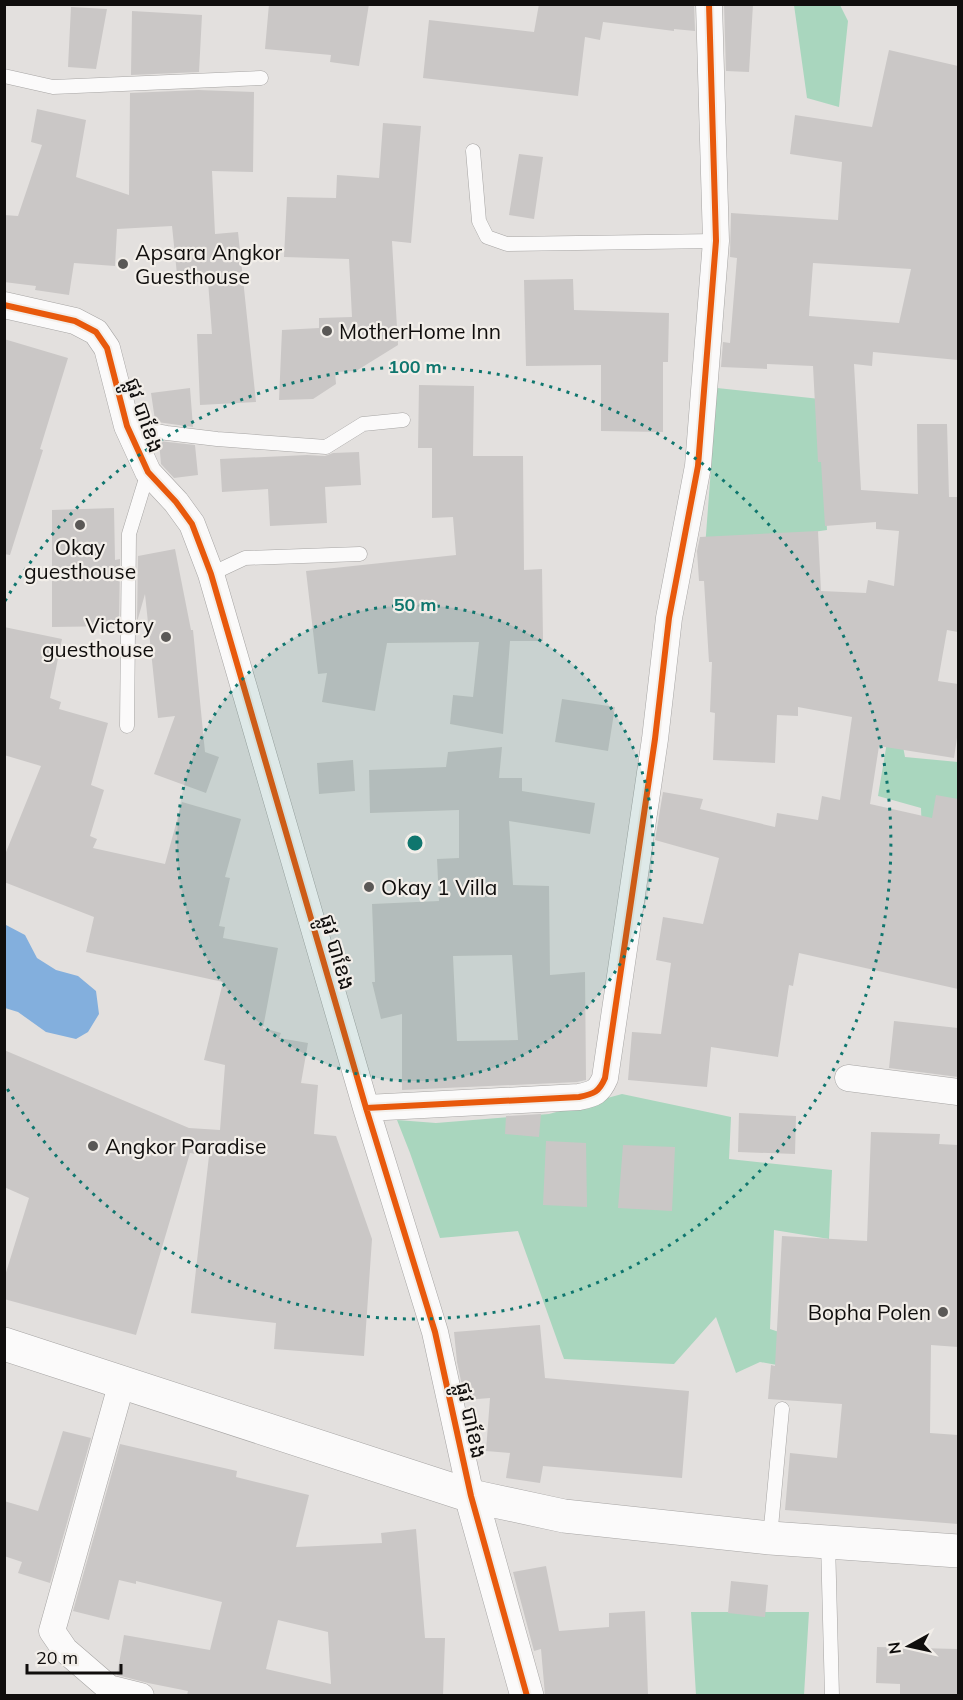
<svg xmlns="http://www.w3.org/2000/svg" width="963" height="1700" viewBox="0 0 963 1700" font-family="Mulish,'Noto Sans Khmer',sans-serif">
<rect width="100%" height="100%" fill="#e3e0de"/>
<path fill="#a9d6be" d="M794,5H840L848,21L839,107L807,98Z
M717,388L820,399L827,530L705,548Z
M888,736H901L905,757L958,762V845L922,836L921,808L878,796Z
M622,1094L731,1117L729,1159L832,1170L829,1239L774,1230L770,1329L782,1333L788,1367L760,1362L736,1373L716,1317L674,1364L564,1359L518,1231L440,1238L410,1153L397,1120L436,1123L549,1114Z
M691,1612H809L804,1695H696Z"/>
<path fill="#83afdd" d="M6,925L25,935L37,958L56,970L78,976L96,991L99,1014L88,1032L76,1039L46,1032L18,1012L5,1008Z"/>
<path fill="#cac7c6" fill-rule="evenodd" d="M269,4H369L359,66L330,62L331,55L265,49Z
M539,4H694L695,31L674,29V31L603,22L600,40L585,37L578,96L423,78L429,20L534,32Z
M724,4H753L749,72L726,71Z
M71,7L107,9L96,69L68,67Z
M132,11L202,15L199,72L131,75Z
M889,50L958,66V360L873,352L872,366L854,364L861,490L918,494L917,424H947L949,497H958V632L947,630L938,681L958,684V731L954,758L879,746L870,804L932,818L936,795L958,799V989L799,953L793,986L789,985L778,1057L711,1047L707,1087L628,1080L632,1032L661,1034L671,963L656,960L663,917L703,924L719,858L655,840L663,792L703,799L700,809L775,827L777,813L818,820L822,796L840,800L852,717L798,707V716L777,715L775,763L713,760L715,713L710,712L712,662H709L704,581H699L697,551L700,537L818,531L821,591L866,593L868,580L894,586L899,531L876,529V522L825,526L821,462H818L813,366L767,364V369L721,367L723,342L730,343L737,258L730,257L731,213L838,220L842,162L790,154L795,115L872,127ZM813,263L911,269L899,323L809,316Z
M198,90L254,92L253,172L212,171L215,234L238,232L256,402L200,405L197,334H212L208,281L178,284L172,226L117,229L115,266L74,263L69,295L35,290L36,286L4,282V215L18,216L42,145L31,142L37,109L86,120L76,177L129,195L130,93Z
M383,123L421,126L411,243L392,241L398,345L356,371L335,372L336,384L313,399L279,400L282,330L319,328V318L352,317L349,259L284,257L287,197L336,198L337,175L379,178Z
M519,154L543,157L534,219L509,215Z
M573,279L574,310L669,313L668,362H663V432L601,431V365L526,366L524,280Z
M4,339L68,358L40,449L43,450L10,555L4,554Z
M419,385L474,386L473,456H523L524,570L542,569L543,641H510L503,734L450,724L453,695L473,697L479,642L387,643L375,711L322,702L327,673L318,674L306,571L456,555L453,517L432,518V448H418Z
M190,388L193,427L157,422V420H155L151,393Z
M159,441L195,445L198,475L174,478L161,464Z
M359,452L361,485L325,487L327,523L270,526L268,489L222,492L220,459L307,455L325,456L333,453Z
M114,508L115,560L120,559L119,626L52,627V510Z
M175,549L191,630H193L205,752L219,757L206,793L154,774L175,716L158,718L145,594L137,622L138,556Z
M4,627L62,639L50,698L61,702L59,709L108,723L91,785L104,790L90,836L97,839L93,848L165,864L182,802L241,819L225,877L230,878L219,926L225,927L223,938L278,948L263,1028L281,1033L279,1038L308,1043L301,1083L318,1085L314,1134L336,1136L372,1239L364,1356L274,1349L276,1323L191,1313L209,1156L190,1153L136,1335L4,1299V1279L29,1198L4,1187V1050L189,1128L220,1130L225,1065L204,1060L223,982L86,952L94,917L4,882V857L41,766L4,755Z
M562,699L615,707L608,751L555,742Z
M502,747L499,778H522V791L595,803L590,834L509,821L513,885L549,886L550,975L585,972L586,1080L577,1082L402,1090V1014L381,1019L372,982H375L372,904L439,901L437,859L459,858V810L370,813L369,770L446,767L448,752ZM512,955L518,1040L457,1041L453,956Z
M353,760L355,791L319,794L317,763Z
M894,1021L958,1028V1077L889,1068Z
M739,1113L796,1116L795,1154L738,1152Z
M541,1114L539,1137L505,1134L506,1116Z
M871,1132L940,1134L939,1144L958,1145V1347L931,1345L930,1433L958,1435V1524L785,1510L790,1453L837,1458L842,1404L768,1399L771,1365L775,1366L782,1236L867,1241Z
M546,1141L586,1143L587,1207L543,1205Z
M623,1145L675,1147L672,1211L618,1208Z
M540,1325L545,1378L689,1391L682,1478L543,1466L540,1483L506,1478L510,1453L486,1451L490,1398L465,1400L457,1362L454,1332Z
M63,1431L91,1438L50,1583L18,1573L22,1562L4,1556V1501L38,1511Z
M120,1444L237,1471L236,1477L309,1495L296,1547L382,1543L381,1533L416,1529L425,1638H445L443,1695H187L188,1691L148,1683L117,1675L124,1635L210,1650L222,1602L136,1581V1584L119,1580L109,1620L73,1611ZM278,1620L328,1632L331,1684L266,1669Z
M546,1566L559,1631L609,1627V1613L645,1611L648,1695H545L541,1649L534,1651L513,1572Z
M731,1581L768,1585L765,1617L728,1613Z
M877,1647L958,1649V1695H900V1684L876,1683Z"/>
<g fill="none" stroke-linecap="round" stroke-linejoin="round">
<g stroke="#a7a5a4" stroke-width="15">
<path id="service" d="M4,76L53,87L261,78
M473,151L479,221L487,237L507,244L716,241
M127,426L167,433L217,439L326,447L363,424L403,420
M211,574L245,558L360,554
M127,726L129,534L148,472
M770,1538L782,1409
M828,1542L832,1696"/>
</g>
<g stroke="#a7a5a4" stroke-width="27">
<path id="minor" d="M4,305L75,321L96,332L107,348L127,426L148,472L176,502L192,524L211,574L366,1108L435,1332L471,1496
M848,1078L958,1092
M366,1108L579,1097C594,1094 599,1092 605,1078L655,739L669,618L698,466L716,241L709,4
M122,1382L52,1631L65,1650L109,1688L141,1696"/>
</g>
<g stroke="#a7a5a4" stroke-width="34">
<path id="tertiary" d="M4,1344L471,1496L564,1516L770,1538L958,1551
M471,1496L527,1696"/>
</g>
<use href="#service" stroke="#fbfafa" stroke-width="14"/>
<use href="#minor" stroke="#fbfafa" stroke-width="26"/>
<use href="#tertiary" stroke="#fbfafa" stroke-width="33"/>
<g stroke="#f2eee9" stroke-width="10">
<path id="cycleway" d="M4,305L75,321L96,332L107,348L127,426L148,472L176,502L192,524L211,574L366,1108L435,1332L471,1496L527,1696
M366,1108L579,1097C594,1094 599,1092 605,1078L655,739L669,618L698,466L716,241L709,4"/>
</g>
<use href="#cycleway" stroke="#e8590c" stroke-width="6"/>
</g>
<circle cx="415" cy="843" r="238" fill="#0f766e" fill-opacity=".12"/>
<g fill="none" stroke="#0f766e" stroke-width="3" stroke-dasharray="3 6">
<circle cx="415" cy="843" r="238"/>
<path d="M5 601A476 476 0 1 1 5 1085"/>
</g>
<g fill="#5a5856" stroke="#f2eee9" stroke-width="2">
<circle cx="123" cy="264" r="6"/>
<circle cx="327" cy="331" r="6"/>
<circle cx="80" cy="525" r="6"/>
<circle cx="166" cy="637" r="6"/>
<circle cx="369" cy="887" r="6"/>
<circle cx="93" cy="1146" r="6"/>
<circle cx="943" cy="1312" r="6"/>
</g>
<g text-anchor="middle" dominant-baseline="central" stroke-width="4.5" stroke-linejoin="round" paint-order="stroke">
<g font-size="21" fill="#100e0d" stroke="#f2eee9" text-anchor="start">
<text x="135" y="252">Apsara Angkor<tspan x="135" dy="24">Guesthouse</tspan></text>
<text x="339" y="331">MotherHome Inn</text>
<text x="80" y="547" text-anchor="middle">Okay<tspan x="80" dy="24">guesthouse</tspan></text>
<text x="154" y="625" text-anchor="end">Victory<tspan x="154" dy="24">guesthouse</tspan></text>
<text x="381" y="887">Okay 1 Villa</text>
<text x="105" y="1146">Angkor Paradise</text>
<text x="931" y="1312" text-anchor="end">Bopha Polen</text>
</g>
<g font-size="21" fill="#100e0d" stroke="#f2eee9">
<text transform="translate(145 415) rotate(71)">ផ្លូវ បាខែង</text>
<text transform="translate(338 952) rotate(74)">ផ្លូវ បាខែង</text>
<text transform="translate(472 1420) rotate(78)">ផ្លូវ បាខែង</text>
</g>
</g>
<circle cx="415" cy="843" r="9" fill="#0f766e" stroke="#f2eee9" stroke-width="3"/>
<g font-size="18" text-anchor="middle" font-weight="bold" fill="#0f766e" stroke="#f2eee9" stroke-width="4.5" stroke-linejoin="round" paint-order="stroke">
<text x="415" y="373">100 m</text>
<text x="415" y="611">50 m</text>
</g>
<rect width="963" height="1700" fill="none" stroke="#100e0d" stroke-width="12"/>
<g transform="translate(909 1646) rotate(262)" stroke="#f2eee9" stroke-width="4.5" paint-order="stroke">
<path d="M0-4.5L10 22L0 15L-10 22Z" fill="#100e0d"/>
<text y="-9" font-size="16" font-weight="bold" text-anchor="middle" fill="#100e0d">N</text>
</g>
<path d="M27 1664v9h94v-9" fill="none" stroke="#100e0d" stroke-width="3"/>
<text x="36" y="1664" font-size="18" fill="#100e0d" stroke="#f2eee9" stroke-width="4.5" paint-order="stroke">20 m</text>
</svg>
